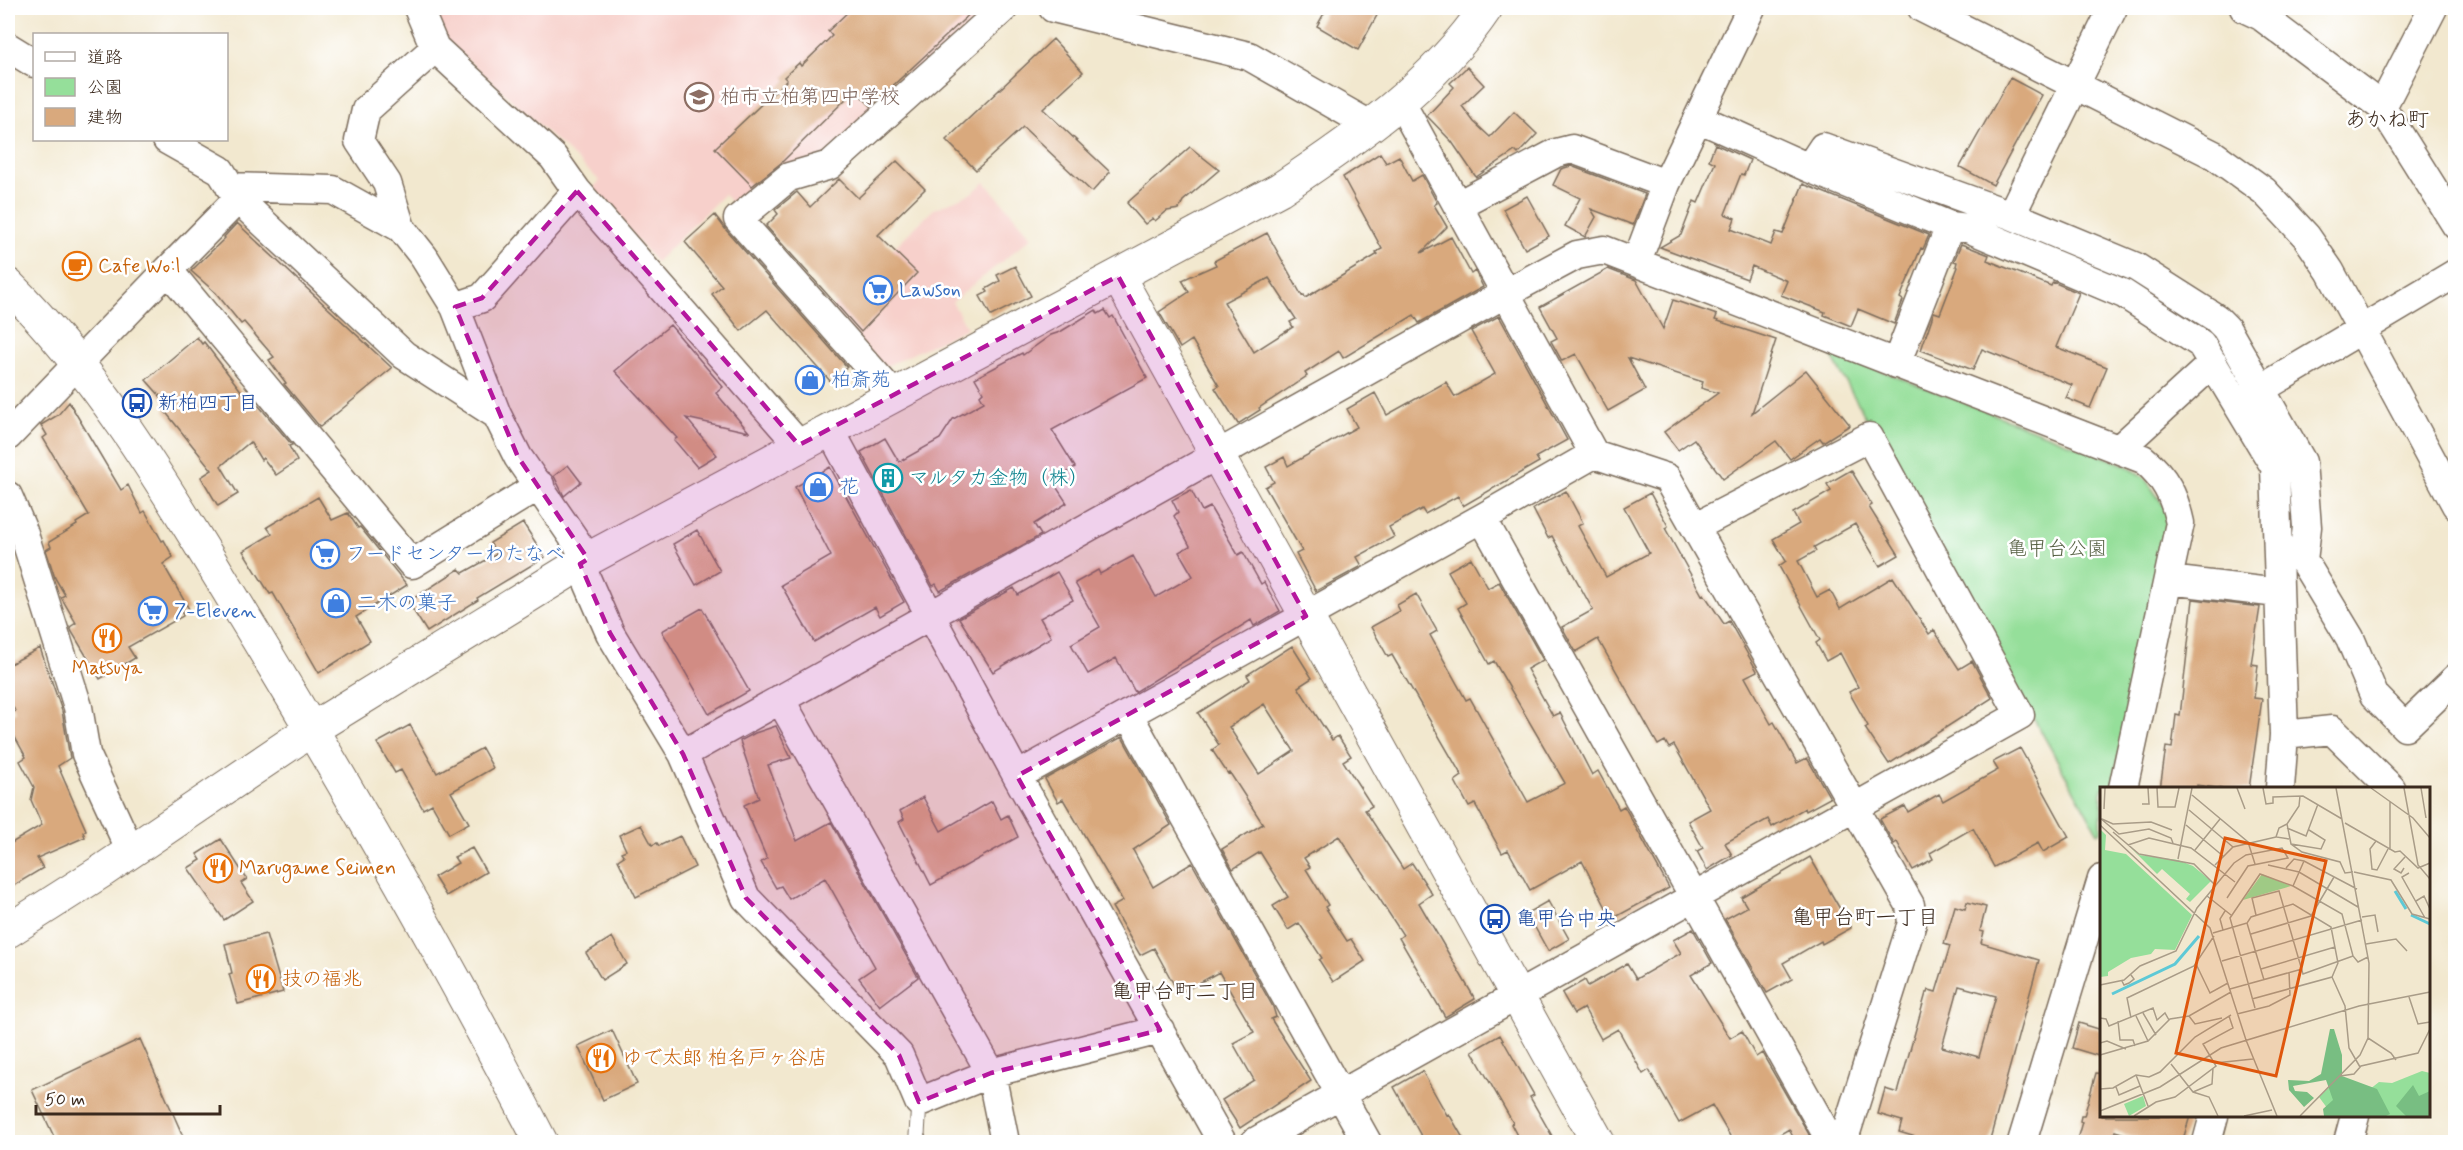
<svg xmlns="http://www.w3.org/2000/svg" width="2463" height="1150" viewBox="0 0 2463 1150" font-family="Mynerve,'Klee One',sans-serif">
<rect width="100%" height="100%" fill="#fff"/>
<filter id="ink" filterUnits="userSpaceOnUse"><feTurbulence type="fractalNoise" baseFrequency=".0167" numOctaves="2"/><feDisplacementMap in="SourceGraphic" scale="12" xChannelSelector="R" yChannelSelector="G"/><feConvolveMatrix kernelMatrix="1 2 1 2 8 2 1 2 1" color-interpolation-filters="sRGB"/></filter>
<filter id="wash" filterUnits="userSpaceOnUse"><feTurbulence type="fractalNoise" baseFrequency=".008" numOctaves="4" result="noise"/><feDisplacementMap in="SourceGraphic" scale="24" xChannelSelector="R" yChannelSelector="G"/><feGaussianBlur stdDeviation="1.35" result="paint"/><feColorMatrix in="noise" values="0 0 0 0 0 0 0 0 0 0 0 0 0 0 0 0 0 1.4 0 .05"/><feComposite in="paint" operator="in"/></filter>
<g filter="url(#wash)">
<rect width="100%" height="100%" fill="#f2e8cf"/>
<path fill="#f7d0cb" d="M433,8H989L826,155L738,211L724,194L656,262L592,189L600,181L445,39Z
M985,182L1032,237L952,302L967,328L882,368L830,309L934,209L972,193Z"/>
<path fill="#95df9a" stroke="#68845c" stroke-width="1.5" d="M1828,350L2125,465L2144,477L2166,509V528L2112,788H2102L2101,831L2098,833Z"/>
<g id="blocks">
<path fill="#d9a97d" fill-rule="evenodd" d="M852,8H976L871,106L855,90L781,163L752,186L715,148L787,80L784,77L799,63L801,66L832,36L828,31Z
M1327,8H1381L1358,50L1317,26Z
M1053,39L1083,72L1043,109L1110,172L1092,192L1023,127L976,170L946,140Z
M1467,67L1484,85L1462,106L1474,122L1490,137L1514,112L1537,134L1518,154L1515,151L1476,177L1452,142L1427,116L1454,87L1450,83Z
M2010,78L2042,95L1993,185L1960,167Z
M1715,144L1750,160L1744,175L1741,174L1725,214L1735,218L1731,229L1771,245L1776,232L1783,234L1803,184L1929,235L1923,249L1921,248L1900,298L1903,300L1894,324L1858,309L1851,326L1824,315L1825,312L1781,295L1787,281L1752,266L1747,279L1660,247L1681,235L1694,201L1698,203L1715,163L1709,160Z
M1190,147L1219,170L1183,201L1179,209L1167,211L1155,221L1153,218L1145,224L1127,203Z
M1380,153L1386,163L1399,156L1412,181L1422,175L1437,203L1434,205L1447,227L1421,253L1451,237L1471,274L1475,271L1483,287L1419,323L1414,315L1343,358L1339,351L1305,373L1307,376L1259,408L1260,410L1238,424L1215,388L1219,386L1192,340L1180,348L1159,312L1189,292L1182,280L1216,265L1214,261L1267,233L1302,296L1304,295L1305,298L1378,254L1376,252L1382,249L1343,177ZM1269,278L1296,319L1290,322L1293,327L1254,352L1224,302Z
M897,161L925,189L878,235L917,273L861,332L766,226L778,214L775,210L797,192L810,207L839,179L858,198Z
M1571,166L1645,194L1633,225L1591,209L1596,217L1585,237L1565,226L1580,198L1553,185L1561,169Z
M1527,196L1549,236L1525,249L1503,209Z
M715,215L726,230L847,367L831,382L767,310L741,331L712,294L722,286L685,242Z
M237,223L392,368L320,427L284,384L286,383L269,360L274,357L244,322L241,324L216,293L191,271L225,238L224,237Z
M1961,244L1989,255L1987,260L2051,286L2053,282L2079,293L2056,347L2107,367L2090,408L2066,398L2072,385L1982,349L1973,370L1921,350L1934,312L1940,314L1958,267L1956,266L1957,262L1954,261Z
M1015,266L1031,296L991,316L980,296L988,292L986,289L1000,281L997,275Z
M1608,269L1636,280L1663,329L1673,300L1717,315L1715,320L1776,340L1752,413L1806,370L1850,425L1823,442L1820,438L1790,459L1776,441L1723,479L1694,439L1678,450L1664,432L1718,393L1701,388L1703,382L1628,358L1645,390L1608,411L1576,354L1562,361L1551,341L1557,338L1540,307Z
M1096,310L1098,314L1105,310L1110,318L1113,316L1147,378L1052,430L1075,467L1053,482L1067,503L1034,524L1041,535L940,591L936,584L933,586L861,452L885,438L899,462L940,439L953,419L984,402L980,395L983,392L975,378L1022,353L1023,355L1051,335L1060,332Z
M1499,316L1567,440L1536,457L1539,462L1463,506L1458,496L1425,514L1422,509L1389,527L1394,537L1357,557L1362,566L1316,591L1296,554L1302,551L1265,487L1274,482L1266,467L1284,457L1288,466L1357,427L1347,409L1375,393L1387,415L1446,382L1455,397L1495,374L1471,331Z
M670,325L723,387L716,393L749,432L686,418L717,455L697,467L674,440L677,438L615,371Z
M197,337L202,344L204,342L248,400L256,408L259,406L292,445L289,446L297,461L276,475L263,458L261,460L250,442L221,466L238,494L218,506L201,477L212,470L164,410L169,406L146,380Z
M69,402L121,490L128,485L142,513L145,511L162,541L164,540L173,557L163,564L189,609L182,613L183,616L128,647L135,658L100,679L72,632L70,627L76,623L61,597L65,595L55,578L46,550L51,547L49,542L77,525L76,523L89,515L43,438L47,435L41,425L58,415Z
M568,465L581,482L564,496L554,476Z
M830,467L904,602L880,616L875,607L814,642L781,585L831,556L795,487Z
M1851,470L1872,505L1869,507L1899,555L1880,566L1855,524L1814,547L1816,551L1798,561L1817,597L1830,590L1840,609L1893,577L1929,634L1934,630L1959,669L1972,661L1992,698L1889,764L1865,728L1868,726L1849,692L1858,687L1840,653L1826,661L1816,643L1820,640L1779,566L1786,561L1773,539L1799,524L1793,513L1831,491L1827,484Z
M1191,490L1202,511L1210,507L1238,555L1243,552L1261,584L1264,582L1280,611L1254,626L1251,620L1135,692L1116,658L1088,674L1071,644L1100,627L1075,583L1098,570L1100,574L1133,556L1156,597L1193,576L1179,552L1190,546L1174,516L1178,512L1172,500Z
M1566,491L1583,523L1578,526L1606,577L1649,553L1624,507L1650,493L1668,526L1665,528L1702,595L1704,594L1724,624L1729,621L1757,671L1745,677L1771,724L1774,722L1797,763L1807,758L1830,798L1806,811L1805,808L1772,827L1768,819L1725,843L1732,855L1707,870L1697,851L1703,848L1688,821L1710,809L1674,745L1669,748L1665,741L1658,745L1598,639L1576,652L1562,627L1593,610L1552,536L1548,538L1533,509Z
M318,497L332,520L348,513L358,528L360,527L407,585L356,617L370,641L319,673L273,593L270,594L243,551L272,534L267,527Z
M523,523L545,557L477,598L478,600L427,632L408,602L459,569L463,573L497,554L490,543Z
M697,530L720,571L696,585L673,544Z
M1471,558L1488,588L1499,582L1543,660L1527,669L1553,716L1560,713L1592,775L1598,771L1619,809L1624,806L1669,888L1612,919L1582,861L1530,890L1508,850L1502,853L1475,804L1469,807L1455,781L1462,776L1392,655L1388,657L1371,627L1400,611L1397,605L1416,594L1437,631L1430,635L1466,700L1470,698L1528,802L1565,783L1494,661L1489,664L1458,608L1466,603L1448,571Z
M1057,572L1073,600L1040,618L1051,637L993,672L959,618L1014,588L1018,595Z
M2193,599L2260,607L2251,664L2258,665L2254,698L2262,699L2249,789H2223L2197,785V789H2160L2166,747L2172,748L2176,715L2180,716Z
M702,608L749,691L709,714L662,631Z
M1292,646L1312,678L1298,687L1332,740L1338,736L1351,756L1343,761L1372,806L1365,810L1403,869L1412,863L1432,894L1419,903L1475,999L1445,1017L1399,938L1403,935L1339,836L1304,858L1310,867L1306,869L1328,905L1325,907L1347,941L1351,939L1365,961L1333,982L1319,960L1322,958L1299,923L1288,930L1273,906L1288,897L1260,852L1233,869L1222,849L1263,824L1230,773L1228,774L1212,750L1219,745L1198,713L1250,680L1247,675ZM1264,704L1294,751L1259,774L1229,727Z
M40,648L62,711L70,758L58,766L86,830L83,832L85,837L37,858L43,868L8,889V845L42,825L31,800L34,787L20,761L26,757L11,730L13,728L8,717L15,711L8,698V665Z
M410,725L437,773L482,748L493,768L451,792L469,823L449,834L432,804L423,809L401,770L395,773L377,743Z
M776,726L791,758L768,765L797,841L831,822L918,977L880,1006L859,978L875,967L825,878L789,899L781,886L776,888L761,862L767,859L744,805L759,798L740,741L755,733Z
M1122,737L1171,825L1133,850L1153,887L1192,863L1273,1007L1276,1017L1271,1019L1311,1081L1240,1128L1222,1100L1254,1080L1233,1043L1254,1032L1219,972L1179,994L1154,948L1140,955L1112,907L1123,901L1063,799L1058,802L1045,779Z
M2020,748L2069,837L2043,852L2038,843L1994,867L1973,828L1930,853L1933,859L1913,870L1897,842L1894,844L1880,819L1905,806L1908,812L1939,794L1943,801L1998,770L1993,762Z
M923,797L941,831L992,801L1001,819L1008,815L1018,837L931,885L899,822L904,819L900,811Z
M641,825L652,845L657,843L659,846L680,836L695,867L636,897L618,860L624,856L621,852L626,850L619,835Z
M221,839L247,879L241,883L253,901L224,920L188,868L201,860L197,854Z
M472,848L486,872L446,896L434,877L458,863L454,857Z
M1810,857L1851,928L1822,944L1821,941L1783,963L1792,979L1767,993L1725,919L1747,907L1741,897Z
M1548,901L1569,939L1548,951L1527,913Z
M1967,902L1986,907L1980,931L1984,932L1981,943L2039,960L1989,1143H1936L1899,1132L1902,1121L1878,1114L1885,1089L1898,1093L1926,993H1928L1929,990L1936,992L1950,946L1944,944L1955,906L1965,909ZM1959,986L1996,996L1979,1057L1942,1047Z
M1693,929L1712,963L1691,975L1730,1038L1742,1031L1756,1057L1762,1053L1814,1143H1796L1789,1129L1765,1143H1734L1712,1105L1679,1123L1649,1070L1643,1074L1618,1029L1601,1039L1584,1008L1574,1014L1562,993L1585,980L1588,986L1627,964L1636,979L1681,953L1673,940Z
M266,934L283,992L238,1004L229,974L232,973L225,944Z
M612,937L627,964L602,980L586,953Z
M2079,1023L2102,1030V1057L2072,1048Z
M612,1030L637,1084L603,1100L578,1046Z
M1500,1035L1534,1095L1530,1097L1556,1143H1521L1511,1124L1513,1123L1472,1051Z
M140,1039L186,1143H57L32,1090Z
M1422,1071L1447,1115L1449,1114L1466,1143H1425L1394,1087Z
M2096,1073L2102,1074V1116H2190L2182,1143H2154L2115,1131L2112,1143H2076L2082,1122L2080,1121L2081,1116H2084Z"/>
</g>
</g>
<g filter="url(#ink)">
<use href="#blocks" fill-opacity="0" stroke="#7b6c5c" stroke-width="1.5"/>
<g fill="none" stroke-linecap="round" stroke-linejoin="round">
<g stroke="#7b6c5c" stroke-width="17">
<path id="service" d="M919,1142L917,1135L919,1102"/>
</g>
<g stroke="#7b6c5c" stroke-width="31">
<path id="minor" d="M418,8L435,48L553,157L577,191L799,445
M1053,8L1249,56L1370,125
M1922,8L2214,155L2264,191L2306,236L2330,271L2456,505
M2244,8L2261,16L2382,107L2456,225
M8,47L34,63
M435,48L366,110L359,141L387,183L401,228L424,257L455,307L497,415
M1400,101L1594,454
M2382,107L2433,8
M1698,118L1809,168L1950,226L1968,228L2124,294L2201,344L2275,467L2284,735L2280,788
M167,140L220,170L238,199L404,355L497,415L518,457L588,559
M1809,168L1823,147L2011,215L2136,267L2216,318L2226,328L2302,462L2307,527L2303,560L2350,638L2374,695L2405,727L2456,678
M230,187L333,190L401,228
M1458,205L1556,153L1572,149L1666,184
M2011,215L2113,8
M1637,261L1666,184L1751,8
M168,270L238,199
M455,307L482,298L577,191
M1896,364L1950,226
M894,395L738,219L789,177L830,165L1004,8
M2246,398L2456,273
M829,428L1017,776L1222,1142
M8,436L168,270L412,564L540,485
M2119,449L2213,363
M8,496L23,531L78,707L86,754L131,852
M1482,518L1825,1131L1845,1142
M580,564L610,633L683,754L746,898L899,1055L919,1102L991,1073L1160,1030
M2169,580L2278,593
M780,699L991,1073L1005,1142
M1128,714L1367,1142
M2284,735L2332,730L2391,788
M683,754L1506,293L1577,255L1604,250L2143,459C2165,477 2174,495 2180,523L2123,788
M1017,776L1482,518L1594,454L1667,478L1910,905L1912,923L1843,1142
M1255,1142L2020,715L1869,437L1695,527
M2022,1142L2102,879
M2207,1142L2214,1116
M2348,1142L2355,1116"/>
</g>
<g stroke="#7b6c5c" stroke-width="35">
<path id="tertiary" d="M1118,276L1598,1142
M8,285C104,380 173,500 243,615C348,788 449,963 541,1142
M8,931L102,871L312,729L588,559L1280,189C1355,139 1435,84 1486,8"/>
</g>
<use href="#service" stroke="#fff" stroke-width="15"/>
<use href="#minor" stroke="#fff" stroke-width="28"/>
<use href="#tertiary" stroke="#fff" stroke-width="33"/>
</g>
</g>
<path fill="#b5179e" fill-opacity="0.2" stroke="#b5179e" stroke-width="4.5" stroke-dasharray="12 8" stroke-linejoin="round" d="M577,191L799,445L1118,276L1306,616L1017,776L1160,1030L991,1073L919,1102L899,1055L746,898L683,754L610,633L580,564L588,559L518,457L455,307L482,298Z"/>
<defs>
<g id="school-ring" transform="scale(1.5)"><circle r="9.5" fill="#fff" stroke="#8d6e63" stroke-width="1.5"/><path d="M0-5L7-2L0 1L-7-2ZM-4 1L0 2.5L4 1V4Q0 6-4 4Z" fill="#8d6e63"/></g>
<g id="cafe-ring" transform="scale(1.5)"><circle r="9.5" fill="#fff" stroke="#e8710a" stroke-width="1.5"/><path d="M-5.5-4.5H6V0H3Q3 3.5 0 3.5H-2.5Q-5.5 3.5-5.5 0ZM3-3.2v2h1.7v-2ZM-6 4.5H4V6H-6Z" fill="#e8710a"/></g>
<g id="supermarket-ring" transform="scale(1.5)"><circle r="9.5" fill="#fff" stroke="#3f7fe0" stroke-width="1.5"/><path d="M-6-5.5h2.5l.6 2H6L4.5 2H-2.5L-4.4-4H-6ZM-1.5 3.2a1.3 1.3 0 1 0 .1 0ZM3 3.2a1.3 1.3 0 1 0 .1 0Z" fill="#3f7fe0"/></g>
<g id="shop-ring" transform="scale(1.5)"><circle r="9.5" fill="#fff" stroke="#3f7fe0" stroke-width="1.5"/><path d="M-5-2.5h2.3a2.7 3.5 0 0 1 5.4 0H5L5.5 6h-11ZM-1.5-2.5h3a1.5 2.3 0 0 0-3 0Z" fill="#3f7fe0"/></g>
<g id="bus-ring" transform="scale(1.5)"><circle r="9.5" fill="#fff" stroke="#1a4fb4" stroke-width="1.5"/><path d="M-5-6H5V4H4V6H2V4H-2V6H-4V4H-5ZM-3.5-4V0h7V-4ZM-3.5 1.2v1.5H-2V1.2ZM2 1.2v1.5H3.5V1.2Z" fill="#1a4fb4"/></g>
<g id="building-ring" transform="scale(1.5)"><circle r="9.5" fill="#fff" stroke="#0f9aa8" stroke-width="1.5"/><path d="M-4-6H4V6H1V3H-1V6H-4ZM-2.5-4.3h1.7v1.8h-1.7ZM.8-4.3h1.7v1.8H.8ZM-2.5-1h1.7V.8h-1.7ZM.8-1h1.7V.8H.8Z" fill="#0f9aa8"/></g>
<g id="restaurant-ring" transform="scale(1.5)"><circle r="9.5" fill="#fff" stroke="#e8710a" stroke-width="1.5"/><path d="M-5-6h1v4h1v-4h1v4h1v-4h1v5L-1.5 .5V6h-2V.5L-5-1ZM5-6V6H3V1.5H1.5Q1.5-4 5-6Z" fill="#e8710a"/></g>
</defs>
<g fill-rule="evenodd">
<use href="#school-ring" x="699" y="97"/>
<use href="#cafe-ring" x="77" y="266"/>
<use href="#supermarket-ring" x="878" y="290"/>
<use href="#shop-ring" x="810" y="380"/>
<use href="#bus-ring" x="137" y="403"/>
<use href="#building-ring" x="888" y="478"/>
<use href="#shop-ring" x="818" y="487"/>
<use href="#supermarket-ring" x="325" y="554"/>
<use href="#shop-ring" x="336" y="603"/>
<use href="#supermarket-ring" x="153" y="611"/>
<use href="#restaurant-ring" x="107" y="638"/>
<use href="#restaurant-ring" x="218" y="868"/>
<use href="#bus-ring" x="1495" y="919"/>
<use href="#restaurant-ring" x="261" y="979"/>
<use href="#restaurant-ring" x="601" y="1058"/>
</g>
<g text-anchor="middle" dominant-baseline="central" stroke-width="5" stroke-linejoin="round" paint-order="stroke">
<g font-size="20" fill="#785e54" stroke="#fff" text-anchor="start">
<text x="720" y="97">柏市立柏第四中学校</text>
</g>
<g font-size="20" fill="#c56008" stroke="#fff" text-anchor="start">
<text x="98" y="266">Cafe Wo:l</text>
<text x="107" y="668" text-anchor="middle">Matsuya</text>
<text x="239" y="868">Marugame Seimen</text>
<text x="282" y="979">技の福兆</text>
<text x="622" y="1058">ゆで太郎 柏名戸ヶ谷店</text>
</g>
<g font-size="20" fill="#366cbe" stroke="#fff" text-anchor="start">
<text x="899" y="290">Lawson</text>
<text x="831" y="380">柏斎苑</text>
<text x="839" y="487">花</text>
<text x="346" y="554">フードセンターわたなべ</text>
<text x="357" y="603">二木の菓子</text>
<text x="174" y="611">7-Eleven</text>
</g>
<g font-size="20" fill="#164399" stroke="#fff" text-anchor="start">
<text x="158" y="403">新柏四丁目</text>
<text x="1516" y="919">亀甲台中央</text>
</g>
<g font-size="20" fill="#0d838f" stroke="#fff" text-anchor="start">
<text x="909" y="478">マルタカ金物（株）</text>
</g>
<g font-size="20" fill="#566043" stroke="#fff">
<text x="2057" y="549">亀甲台公園</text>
</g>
<g font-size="21" fill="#3b2a1e" stroke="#fff">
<text x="2387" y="120">あかね町</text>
<text x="1865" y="918">亀甲台町一丁目</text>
<text x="1185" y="992">亀甲台町二丁目</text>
</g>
</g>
<g transform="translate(2100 787)">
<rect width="330" height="330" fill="#f2e8cf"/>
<path d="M0,42L6,48L5,63L26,67L92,128L75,163L55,162L51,167L31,171L8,185V189L0,190ZM28,58L39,68L78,73L93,79L111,94L90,115L86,112L90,107L62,82L57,87ZM162,87L191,99L143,113ZM322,284L330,286V329H233L219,310L240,290L265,306L279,295L292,296ZM43,309L46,319L29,329L24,317Z" fill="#95df9a"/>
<path d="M230,242H234L242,268V289L277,302L290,327L286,329H224L223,322L233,313L226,293L193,299L195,304L207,305L214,311L204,320L189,303L188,293L209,294L221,287ZM313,298L319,309L330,304V329H306L296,319Z" fill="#78be82"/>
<path fill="none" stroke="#5dc9d6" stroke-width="3" d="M295,104L306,122M311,128L330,137M12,207L75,177L99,149"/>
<path fill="none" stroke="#a99c88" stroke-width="1.5" d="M57,1L58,20H75L79,1M137,1L145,22M163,1L166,17L173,16V10L203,9L242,32M271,1L313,31L330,51M304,1L318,78L330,92M321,1L326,31M92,8L148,55L155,77M200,9L199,19L187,37L191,57L202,65L240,75L245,86L253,85M42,17H49L48,1M4,22L5,1M89,23L133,60M0,31L19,47L49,42L71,51L73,56M2,32L13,37L51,35L72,43M245,36L295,65L300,64L318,81L330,76M187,37L179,41L176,50L189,52M0,38L110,141L146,253L177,329M86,38L123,69M187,41L206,49L218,17M13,45L39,67L94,77L115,98M276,54L270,62L272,82L277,83L288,62M191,57L221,62L225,53L209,43M28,58L49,51L91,61L135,95M95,63L120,32M290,63V14M78,72L92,1M115,78L133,60L176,50M168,78L199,85L258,120M186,81L194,72L204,74L257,102M304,81L301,86L294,82L305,70M254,85L291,93L312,127L330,132M309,86L302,90L325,131M193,99L204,74M107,109L131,128M316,114L324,109L330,122M156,128L152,111L179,104L203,187L253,169M262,130L275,128L278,145M123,143L120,132L125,124M113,146L147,136M151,147L211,129L234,90M266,157L296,152L307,164M122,174L262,133M96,177L110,206L128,196M161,182L235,160M232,190L245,219L249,261L260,280M22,194L24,198L29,196L34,192L31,188M0,198L24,193L40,179L76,164L97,121L134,76L146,68L182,61L188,71L148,79L127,111M130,202L202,182M309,210L318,237L330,235M152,212L232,190L238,176L231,140L193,117L151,130L147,136L164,193M155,221L130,131L160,87L193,99L242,127L253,169L258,175L268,170M43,226L56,248M137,227L169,219L190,208L189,185M36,229L48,254M89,229L95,237L122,231M0,231L6,232L9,239L53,221L57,233L65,226L69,233M31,231L27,211L94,179L114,149M18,234L20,253H33L35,259M268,251L291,266L296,273M0,256L7,254L26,262M0,268L48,254L70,232L89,229L131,205M115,276L153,272M71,277L93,305L109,310L118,329M36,288L48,319M240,289L254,287L261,279L318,266L330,242M16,300L19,308L40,299M0,302L13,301L36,288L49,290L60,285L95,250L131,228M93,305L112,297L113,281M0,324L60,300L121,261L259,219L330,205M34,329L56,315L75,310L116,279L103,257L133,241L129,229M144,329L172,323M200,329L260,268L268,251L269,176L236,1"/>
<path fill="#df570d" fill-opacity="0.15" stroke="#df570d" stroke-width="3" d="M125,51L226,74L176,289L76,266Z"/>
<rect width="330" height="330" fill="none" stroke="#3b2a1e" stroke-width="3"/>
</g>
<rect width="2463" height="1150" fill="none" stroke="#fff" stroke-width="30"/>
<rect x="33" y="33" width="195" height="108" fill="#ffffff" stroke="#b1aaa5" stroke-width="1.5"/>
<rect x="45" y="52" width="30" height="9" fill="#ffffff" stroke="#b1aaa5" stroke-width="1.5"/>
<text x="87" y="63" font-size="18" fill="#3b2a1e">道路</text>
<rect x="45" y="78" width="30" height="18" fill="#95df9a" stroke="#b1aaa5" stroke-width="1.5"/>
<text x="87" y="93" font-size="18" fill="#3b2a1e">公園</text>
<rect x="45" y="108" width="30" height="18" fill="#d9a97d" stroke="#b1aaa5" stroke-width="1.5"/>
<text x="87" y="123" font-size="18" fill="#3b2a1e">建物</text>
<path d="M36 1105v9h184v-9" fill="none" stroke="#3b2a1e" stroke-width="3"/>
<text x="45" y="1105" font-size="18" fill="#3b2a1e" stroke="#ffffff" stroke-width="4.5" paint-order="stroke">50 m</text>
</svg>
